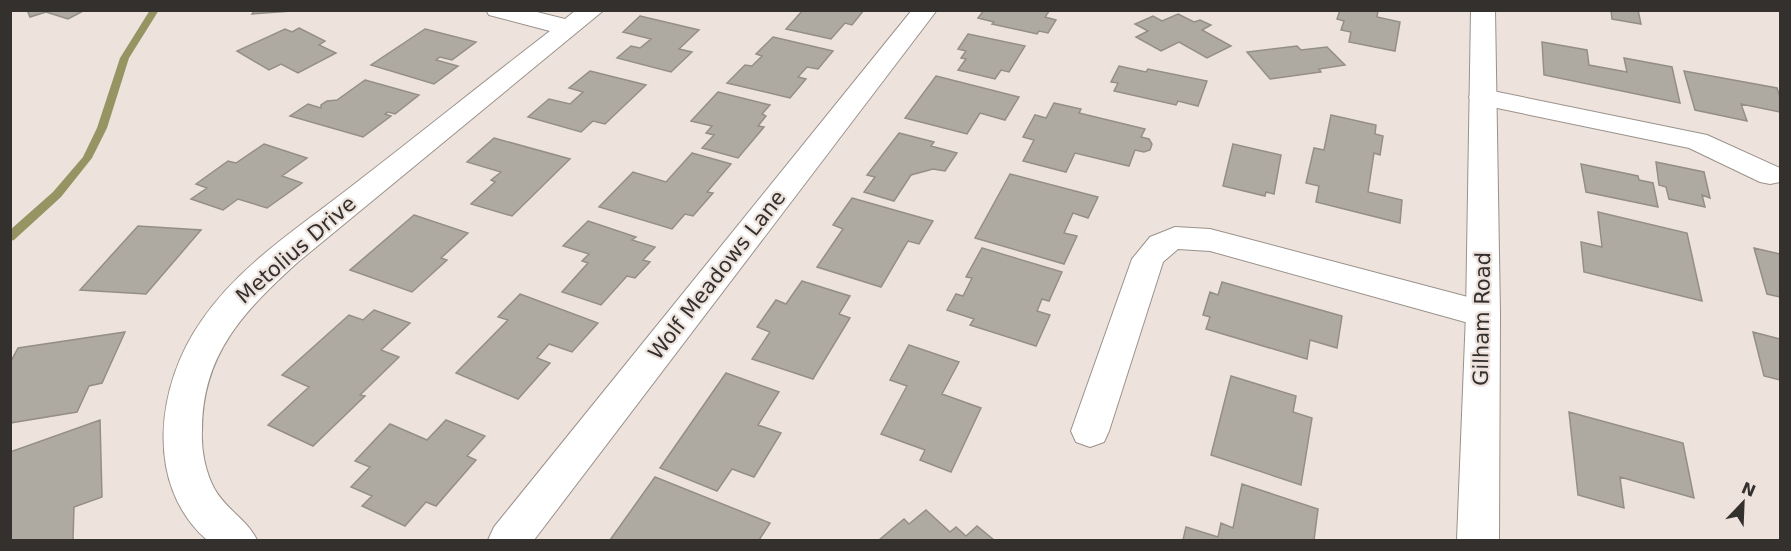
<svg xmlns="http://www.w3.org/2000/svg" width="1791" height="551" viewBox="0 0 1791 551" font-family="'DejaVu Sans',sans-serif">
<rect width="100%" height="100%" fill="#ede3dc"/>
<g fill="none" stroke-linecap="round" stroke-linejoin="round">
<path fill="#979463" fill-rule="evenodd" d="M150,10H159L129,58L107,128L92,158L61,197L14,240L10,241V230L53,192L83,157L97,128L120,58Z"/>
</g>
<path fill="#afaaa1" stroke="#948f86" stroke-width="1.5" d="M27,10H85L68,19L46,12L30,17Z
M255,10H306L252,14Z
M803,10H864L852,25L845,23L831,39L786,29Z
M984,10H1050L1045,17L1056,20L1048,33L1039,31L1037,34L992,24L994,22L978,18Z
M1340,10H1376L1378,11L1377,17L1400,22L1395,51L1349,42L1351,32L1341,30L1344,21L1337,19Z
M1611,10H1638L1641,24L1612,19Z
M1178,14L1194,22L1200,20L1211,25L1202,30L1231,46L1207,58L1179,42L1161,51L1136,37L1148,31L1135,24L1153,16L1162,21Z
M640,16L699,30L679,49L692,52L671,72L617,58L631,46L640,48L651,39L623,32Z
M299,28L325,41L319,45L336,53L298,73L281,64L269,70L237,51L285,29L292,32Z
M425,29L476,42L452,60L440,57L436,60L458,66L434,84L371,65Z
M968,34L1025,46L1009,72L1001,70L995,79L958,70L966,59L961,58L966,51L958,49Z
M773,37L833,51L818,69L807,67L798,77L806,79L790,98L727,83L745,65L752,66L762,56L756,54Z
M1542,42L1587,50L1589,65L1627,72L1624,58L1672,67L1680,103L1544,75Z
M1297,46L1301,50L1327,47L1345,65L1319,69L1321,72L1270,79L1247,52Z
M1119,66L1146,72L1148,69L1207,81L1198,106L1178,101L1176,105L1114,91L1118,83L1111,82Z
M590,71L646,85L605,124L593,121L581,132L528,117L549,99L570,104L583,92L569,88Z
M1684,71L1777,88L1780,97V112L1741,104L1747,121L1695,110Z
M936,76L1019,97L1005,120L980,113L967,134L905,118Z
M365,80L419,95L395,114L388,112L385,114L391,116L363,137L290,116L308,104L321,108V105L327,101L337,100Z
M718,92L770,105L762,114L766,116L758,126L764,127L738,158L702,148L714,135L706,133L712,126L691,121Z
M1054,103L1081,109L1079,113L1145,129L1141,137L1149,139L1152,144L1150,150L1144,152L1135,150L1129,166L1075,153L1066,172L1023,161L1034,140L1023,137L1035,115L1046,118Z
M1331,115L1376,125L1375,134L1383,136L1380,155L1374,153L1368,192L1402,200L1400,223L1316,202L1319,186L1306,183L1314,148L1324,150Z
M899,133L934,142L931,146L957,153L945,171L933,169L911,175L894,201L864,192L875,177L867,175Z
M494,138L570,159L512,216L471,204L495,182L491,180L501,172L467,162Z
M264,144L307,158L282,176L302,183L267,208L238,199L223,210L191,199L207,188L196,184L228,161L236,163Z
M1233,144L1281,155L1274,194L1266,192L1265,196L1223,186Z
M692,153L731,164L707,192L713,193L693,216L685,214L672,229L599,207L633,172L666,182Z
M1656,162L1704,172L1710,198L1702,195L1705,207L1669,199L1666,187L1659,185Z
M1581,164L1638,176L1639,180L1653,183L1658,207L1586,192Z
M1010,174L1098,197L1088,218L1073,213L1064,233L1077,236L1064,264L975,238Z
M852,198L933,221L919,244L908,241L881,287L817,267L843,229L833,225Z
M1598,212L1687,233L1702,301L1584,272L1581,242L1602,247Z
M414,215L468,233L441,258L447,260L412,292L350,270Z
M588,221L636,237L632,240L655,247L643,260L650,262L635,278L627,276L601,305L562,292L588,263L582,261L589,254L563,246Z
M138,226L201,230L146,294L80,290Z
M982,248L1062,272L1049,301L1042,299L1037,311L1050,315L1036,346L970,325L974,319L947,310L956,294L963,296L972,278L966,277Z
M1754,248L1780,254V297L1767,294Z
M802,281L850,296L839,314L850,318L813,379L752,359L770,332L757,327L776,300L786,304Z
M1222,282L1342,316L1337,348L1310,340L1307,359L1206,329L1210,317L1203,315L1210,292L1218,295Z
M520,294L598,323L572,352L549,344L537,358L550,363L518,399L456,373L508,320L498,317Z
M374,310L410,323L381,350L399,357L360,395L365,396L313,446L268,425L309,387L282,375L349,315L363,320Z
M125,332L102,383L89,386L77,412L10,423V363L18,348Z
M1753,332L1780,339V380L1764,376Z
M909,345L959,362L942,394L981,408L951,472L920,460L925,450L881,434L907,386L890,380Z
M726,373L779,392L758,425L781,433L754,477L732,469L717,491L660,468Z
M1231,376L1296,396L1293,412L1312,418L1301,485L1211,455Z
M1569,412L1683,443L1694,498L1620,477L1624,508L1578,495Z
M100,420L102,497L74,507L73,540H10V452Z
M446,420L485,436L467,456L476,460L436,506L426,502L405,526L362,506L372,496L351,487L370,467L355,461L390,424L427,440Z
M655,477L770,523L759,540H610Z
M1242,484L1318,509L1314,540H1183L1186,527L1218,537L1221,523L1233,528Z
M926,510L950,532L956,527L966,536L977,526L994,540H879L904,519L909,524Z"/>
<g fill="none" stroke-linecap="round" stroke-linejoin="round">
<g stroke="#9a918b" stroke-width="2">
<path id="minor" d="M486,10H529L565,19L576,10H604L298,262C244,311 202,354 202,430C201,449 205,471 214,488C225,509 247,519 257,540H207C143,484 157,383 202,320C241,263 304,224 357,182C422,132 485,81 550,31L489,15Z
M912,10H937L534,540H488L494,527Z
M1483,89L1707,135L1780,168V182L1770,184L1760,182L1689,148L1473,103L1469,97L1473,91Z
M1175,227L1210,229L1483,301L1495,305L1500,314L1495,323L1483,327L1210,251L1178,249L1163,262L1109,431L1104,442L1090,447L1076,442L1071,431L1132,259L1150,237Z"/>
</g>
<g stroke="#9a918b" stroke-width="2">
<path id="tertiary" d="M1471,10H1495L1500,314L1499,540H1457L1466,314Z"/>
</g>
<use href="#minor" fill="#fff" fill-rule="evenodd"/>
<use href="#tertiary" fill="#fff" fill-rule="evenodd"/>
</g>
<g text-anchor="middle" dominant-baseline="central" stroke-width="4.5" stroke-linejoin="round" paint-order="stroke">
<g font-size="21" fill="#34302e" stroke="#ede3dc">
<text transform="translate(296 250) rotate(-41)">Metolius Drive</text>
<text transform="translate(717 275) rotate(-52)">Wolf Meadows Lane</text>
<text transform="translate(1482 319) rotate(-89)">Gilham Road</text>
</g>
</g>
<rect width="1791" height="551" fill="none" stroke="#34302e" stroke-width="24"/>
<g transform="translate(1743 503) rotate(23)" stroke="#ede3dc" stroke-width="4.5" paint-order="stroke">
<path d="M0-4.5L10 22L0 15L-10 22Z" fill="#34302e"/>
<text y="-9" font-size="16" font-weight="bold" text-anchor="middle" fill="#34302e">N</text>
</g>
</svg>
